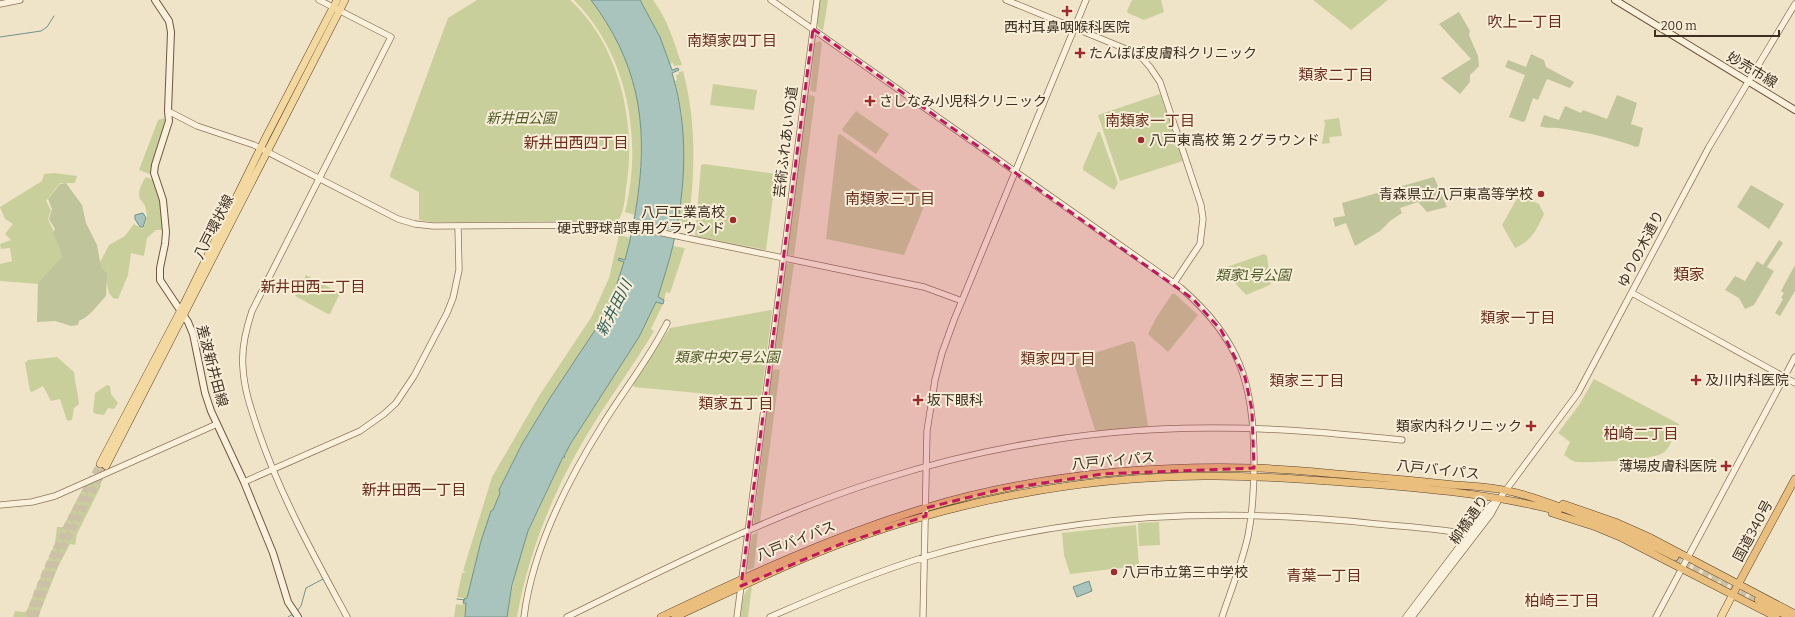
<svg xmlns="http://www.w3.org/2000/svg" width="1795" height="617" viewBox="0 0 1795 617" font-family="Bitter,'Noto Sans JP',serif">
<rect width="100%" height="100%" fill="#f0e4c8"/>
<path fill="#c9cf9b" d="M477,0H570C620,45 637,125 626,188C625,199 624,212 618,221L454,222H431L419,220V192L390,177V175L448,18Z
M574,0H591C645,72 647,130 635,215L625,212C643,140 628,54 574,0Z
M640,0H653C668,20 674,42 682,65L674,66L673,63L670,64L660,37Z
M820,0H828L823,31L819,28L817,24Z
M1132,0H1161L1164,12L1144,20L1128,13L1127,11Z
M1313,0H1388L1351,30Z
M820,41L822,43L816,92L810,91L815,43Z
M683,71C697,123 695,174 688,227L677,226L681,203L682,114L675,81L677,80L676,75L679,74V72Z
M713,84L757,90L754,110L710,105Z
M1160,94L1183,161L1120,181L1098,115Z
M808,95L814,96L815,98L794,256L789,255L787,253Z
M856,111L889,134L876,154L843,131L842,129Z
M164,118L166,123L152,165L151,173L149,174L139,170L158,120Z
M1339,118L1342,136L1329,137L1330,143L1322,144L1325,124L1324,120Z
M1098,132H1100L1118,183L1114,190L1083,170V167Z
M840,134L927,195L928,197L904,255L826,239L838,135Z
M704,164L776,174L766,250L695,236L701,165Z
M54,173L77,176L75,183H60L46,201L51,210L48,219L60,245L64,258L39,284L0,281V264L12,261L10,248L1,249L0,244L11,240L5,234L13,224L5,219L0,207L42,181L44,174Z
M146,177L153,180L159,192L163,230H156L147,238L144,256L131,253L128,275L118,299L113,298L109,293L105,274L97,268L109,245L125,236L134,224L142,229C148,222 148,212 144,204C143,202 141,201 140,199C137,193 142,182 146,177Z
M1519,195L1539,204L1544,214C1536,230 1533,240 1515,248L1502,225Z
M619,235L631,238L625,260L619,258L618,260L624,262L612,299L603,318L550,398L522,444L499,490L500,493L493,510L491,511L481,541L467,599L457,597L462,573L466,572L463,571L492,477L539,396L592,316L609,278Z
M673,246L685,248L670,293L666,292L664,300L658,298Z
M1264,254L1267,256L1271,283L1270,285L1246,295L1224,271V268Z
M789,263L794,264L780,361H776L774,357L786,265Z
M306,275L340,293L330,314H328L295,296Z
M1172,294H1175L1198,315L1168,352L1148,334L1156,318Z
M656,302L663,304L651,329L654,331C635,363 613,393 593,425C556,484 529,549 517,617H507C511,594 515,571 523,548C524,543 526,536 528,531C541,507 551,482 563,457H565L564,456L571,443L639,337Z
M771,310L772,311L761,399L634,387L633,384L670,328Z
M1132,341L1135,343L1148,426L1146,428L1098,432L1095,430L1073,360Z
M57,357L74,372C75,384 78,392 79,404L74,408L72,420L67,421L60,399L51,401L43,386L32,392L30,391L25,363L28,360Z
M775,369L780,370L760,522L758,525L753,527L772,372Z
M1594,379L1679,424C1675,433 1671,447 1663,453C1653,460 1591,463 1577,462C1573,462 1568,458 1564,455L1570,442L1558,433L1579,405Z
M107,385L110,386L111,394L118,403L114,409L108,408L104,415L96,414L93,412L95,393Z
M98,480L101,486L77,534L75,545L70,544L58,567L38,617H13L15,611L25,612L27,610L55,543L57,527H63L84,486Z
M1159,522L1160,545L1139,546L1138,523Z
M1136,525L1139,566L1070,574L1064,555L1062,533Z
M758,532L754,568L749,570L747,568L752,535Z
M1695,565L1729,585L1726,586Z
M752,586L748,617H741C742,606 741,592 752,586Z
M463,603H466L465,617H454L456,604L463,605Z"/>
<path fill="#bfc49a" d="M1459,12L1470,31L1469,35L1478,56L1479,66L1470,75V82L1460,94L1441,78L1471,59L1439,24Z
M1531,54L1544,60L1546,67L1574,82L1570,88L1547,79L1538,100L1533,98L1525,121L1523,122L1509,117L1525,75L1505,67L1508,60L1526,67Z
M1617,95L1637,103L1631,124L1643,128L1639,146L1636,147C1613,138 1589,133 1564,129C1556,127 1547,129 1540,126L1544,115L1559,120L1565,106L1581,113L1583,110L1607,119Z
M1434,177L1447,207L1427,212L1418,202L1400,208L1402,213L1390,221L1380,231L1355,246L1346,223L1335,227L1333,218L1345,216L1342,203Z
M66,183L82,205L86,223L97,245L101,267L107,274L106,296C97,305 91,316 79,321L78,325L71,326L55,321L37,322L38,283L62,257L59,246L53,233L55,229L49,219L52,209L48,199L60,184Z
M1751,185L1784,204L1769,229L1737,207Z
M1779,240L1783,243L1767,267L1774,271L1754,305L1745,309L1739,298L1725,290L1735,276L1745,281L1757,261L1763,265Z
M1795,265V291L1780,316L1775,313L1783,299L1781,298L1784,293L1781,291Z"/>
<path fill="#a9c4bc" stroke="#6f938a" d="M591,0H640L660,37L672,70L678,68L679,70L672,73C689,128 686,189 673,245C669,263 663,280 658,297L664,300L663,304L656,302L639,337L571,443L564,456L565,457H563L528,531L512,585L507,617H465L466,603H463L464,599L467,598L481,541L491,511L493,510L500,493L499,490L522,444L550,398L603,318L612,299L624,262L618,260L619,258L625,260C631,238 635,217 638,195C648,120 637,61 591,0Z
M143,213L146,218L143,227H140L135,219V215Z
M1089,581L1092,591L1077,597L1073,587Z"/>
<path fill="#f0e4c8" d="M632,223H643L678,232L677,239L630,230Z"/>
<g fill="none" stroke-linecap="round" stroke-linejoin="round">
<path stroke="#6f938a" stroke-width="1" d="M0,37L41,31L47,27L54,16
M457,599L465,600
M297,611L301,606L306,588L323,579
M288,617L293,614"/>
<path stroke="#ccc0a6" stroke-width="7" stroke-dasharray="7 3.5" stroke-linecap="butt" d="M29,617C46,563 74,513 100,464
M35,617C50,565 81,514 106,466"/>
<path stroke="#ccc0a6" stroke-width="7" stroke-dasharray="7 3.5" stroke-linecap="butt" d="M1675,557L1758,600"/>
<g stroke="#8d765c" stroke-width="7">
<path id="tertiary" d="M319,0L391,37L252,311C246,329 241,348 243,368C244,389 251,409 258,430C280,495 314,556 347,617
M771,0L1181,288C1240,339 1254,384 1254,460C1254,485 1253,511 1248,536C1242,563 1231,590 1222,617
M1006,0L1126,49L1142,58L1150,67L1160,82L1201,205L1203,219L1200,244L1174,283
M0,4L20,0
M168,111L197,126L254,145L398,219L415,224L433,226L624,225L924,287L962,301
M1632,293L1795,383
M244,482L360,431L384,414L396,403L414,376L447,313L453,298L459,270L458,226
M0,505L32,502L55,496L217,424
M524,617C532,550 568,480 603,424C624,390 649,359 667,323
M567,617C671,566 776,512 887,478C993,445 1107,427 1219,428C1280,428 1341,434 1402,440
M737,617L817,0
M770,617C820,595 872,573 925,557C1074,513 1223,507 1377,524C1409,527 1442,529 1474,535
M923,617L927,431L935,380L942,353L954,320L1086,0
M1406,617L1490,506L1499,499L1506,490L1578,393L1709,147L1795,4
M1412,617L1491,514L1498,501
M1656,617L1795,357"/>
</g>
<g stroke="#6f573f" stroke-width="8">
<path id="secondary" d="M155,0L169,21L171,32L168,111L169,121L155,165L154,173L163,200L166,232L165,244L160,268V280L188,322L193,334L205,393L211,411L244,482L273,553L288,602L298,617
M1615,0L1795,110"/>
</g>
<g stroke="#5b4430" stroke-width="8">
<path id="primary" d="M100,464L181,310L266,137L337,0
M106,466L345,0
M1721,617L1733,594"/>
</g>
<g stroke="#5b4430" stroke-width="8">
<path id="trunk" d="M1563,504L1615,522L1651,538L1795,614
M1552,513L1596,527L1620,537L1776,617
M1733,594L1795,479
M1758,600L1789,617
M661,617C747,576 833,536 925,508C1031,476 1144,465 1255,468C1287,469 1318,472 1350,475C1385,478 1420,481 1455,485C1473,486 1491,487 1508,491C1530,495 1552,504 1573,512C1608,526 1642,540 1675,557
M675,617C736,589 796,559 859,537C970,498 1088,477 1204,476C1250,475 1296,479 1341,482C1414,487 1488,493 1558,511"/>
</g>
<use href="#tertiary" stroke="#faf1dc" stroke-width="5.5"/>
<use href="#secondary" stroke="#faf1dc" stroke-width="6"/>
<use href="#primary" stroke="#f3d9a0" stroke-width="7"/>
<use href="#trunk" stroke="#eabe7c" stroke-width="7"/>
</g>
<path fill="#c2185b" fill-opacity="0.2" stroke="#c2185b" stroke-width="3" stroke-dasharray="8 5" stroke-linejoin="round" d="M813,29L1193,299L1221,330L1245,377L1252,410L1254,468L1102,474L998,490L926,508V516L841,544L741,586Z"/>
<g fill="#9e2a2b" stroke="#f7eed8" stroke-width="1.5">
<path d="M1065 5h4v4h4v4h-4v4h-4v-4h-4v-4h4z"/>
<path d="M1078 47h4v4h4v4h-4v4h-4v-4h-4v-4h4z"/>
<path d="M868 95h4v4h4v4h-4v4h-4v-4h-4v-4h4z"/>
<circle cx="1141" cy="140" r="4"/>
<circle cx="1541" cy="194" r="4"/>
<circle cx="733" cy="220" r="4"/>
<path d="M1694 374h4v4h4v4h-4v4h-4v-4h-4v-4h4z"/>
<path d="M916 394h4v4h4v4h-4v4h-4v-4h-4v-4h4z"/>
<path d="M1529 420h4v4h4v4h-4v4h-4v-4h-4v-4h4z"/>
<path d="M1724 460h4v4h4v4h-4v4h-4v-4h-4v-4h4z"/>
<circle cx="1114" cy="572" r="4"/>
</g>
<g text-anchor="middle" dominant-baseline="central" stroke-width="4" stroke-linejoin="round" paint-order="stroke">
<g font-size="14" fill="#3d2e20" stroke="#f7eed8" text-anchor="start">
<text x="1067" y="27" text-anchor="middle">西村耳鼻咽喉科医院</text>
<text x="1089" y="53">たんぽぽ皮膚科クリニック</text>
<text x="879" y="101">さしなみ小児科クリニック</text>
<text x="1149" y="140">八戸東高校 第２グラウンド</text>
<text x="1533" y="194" text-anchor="end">青森県立八戸東高等学校</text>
<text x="725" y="212" text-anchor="end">八戸工業高校<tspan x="725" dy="16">硬式野球部専用グラウンド</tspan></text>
<text x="1705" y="380">及川内科医院</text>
<text x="927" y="400">坂下眼科</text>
<text x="1522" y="426" text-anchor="end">類家内科クリニック</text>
<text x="1717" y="466" text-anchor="end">薄場皮膚科医院</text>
<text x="1122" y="572">八戸市立第三中学校</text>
</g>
<g font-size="14" fill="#3d2e20" stroke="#f7eed8">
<text transform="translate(1752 70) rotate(31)">妙売市線</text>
<text transform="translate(786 142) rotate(-83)">芸術ふれあいの道</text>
<text transform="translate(214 227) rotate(-63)">八戸環状線</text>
<text transform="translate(1641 249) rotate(-63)">ゆりの木通り</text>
<text transform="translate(212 366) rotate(75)">差波新井田線</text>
<text transform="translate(1113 461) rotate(-5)">八戸バイパス</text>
<text transform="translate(1438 470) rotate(6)">八戸バイパス</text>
<text transform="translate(1469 520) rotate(-55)">柳橋通り</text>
<text transform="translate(1753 531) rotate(-62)">国道340号</text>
<text transform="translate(796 541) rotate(-22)">八戸バイパス</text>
</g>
<g font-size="14" font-style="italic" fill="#4d5a26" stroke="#f7eed8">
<text x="521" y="118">新井田公園</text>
<text x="1253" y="275">類家1号公園</text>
<text x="727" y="357">類家中央7号公園</text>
</g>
<g font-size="15" fill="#6b2e1e" stroke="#f7eed8">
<text x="1525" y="22">吹上一丁目</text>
<text x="732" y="41">南類家四丁目</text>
<text x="1336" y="75">類家二丁目</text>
<text x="1150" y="121">南類家一丁目</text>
<text x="576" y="143">新井田西四丁目</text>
<text x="890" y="199">南類家三丁目</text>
<text x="313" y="287">新井田西二丁目</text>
<text x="1518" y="318">類家一丁目</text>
<text x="1058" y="359">類家四丁目</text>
<text x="1307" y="381">類家三丁目</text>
<text x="736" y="404">類家五丁目</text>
<text x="1641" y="434">柏崎二丁目</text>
<text x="414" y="490">新井田西一丁目</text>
<text x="1324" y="576">青葉一丁目</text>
<text x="1562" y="601">柏崎三丁目</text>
</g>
<g font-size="15" font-style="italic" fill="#2f5d5a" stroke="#f7eed8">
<text transform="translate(614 308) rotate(-63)">新井田川</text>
</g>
<g font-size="16" fill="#6b2e1e" stroke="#f7eed8">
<text x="1689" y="274">類家</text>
</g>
</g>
<path d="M1655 30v6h124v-6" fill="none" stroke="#3d2e20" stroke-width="2"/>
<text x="1661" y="30" font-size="12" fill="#3d2e20" stroke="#f7eed8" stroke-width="3" paint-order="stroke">200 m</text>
</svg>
